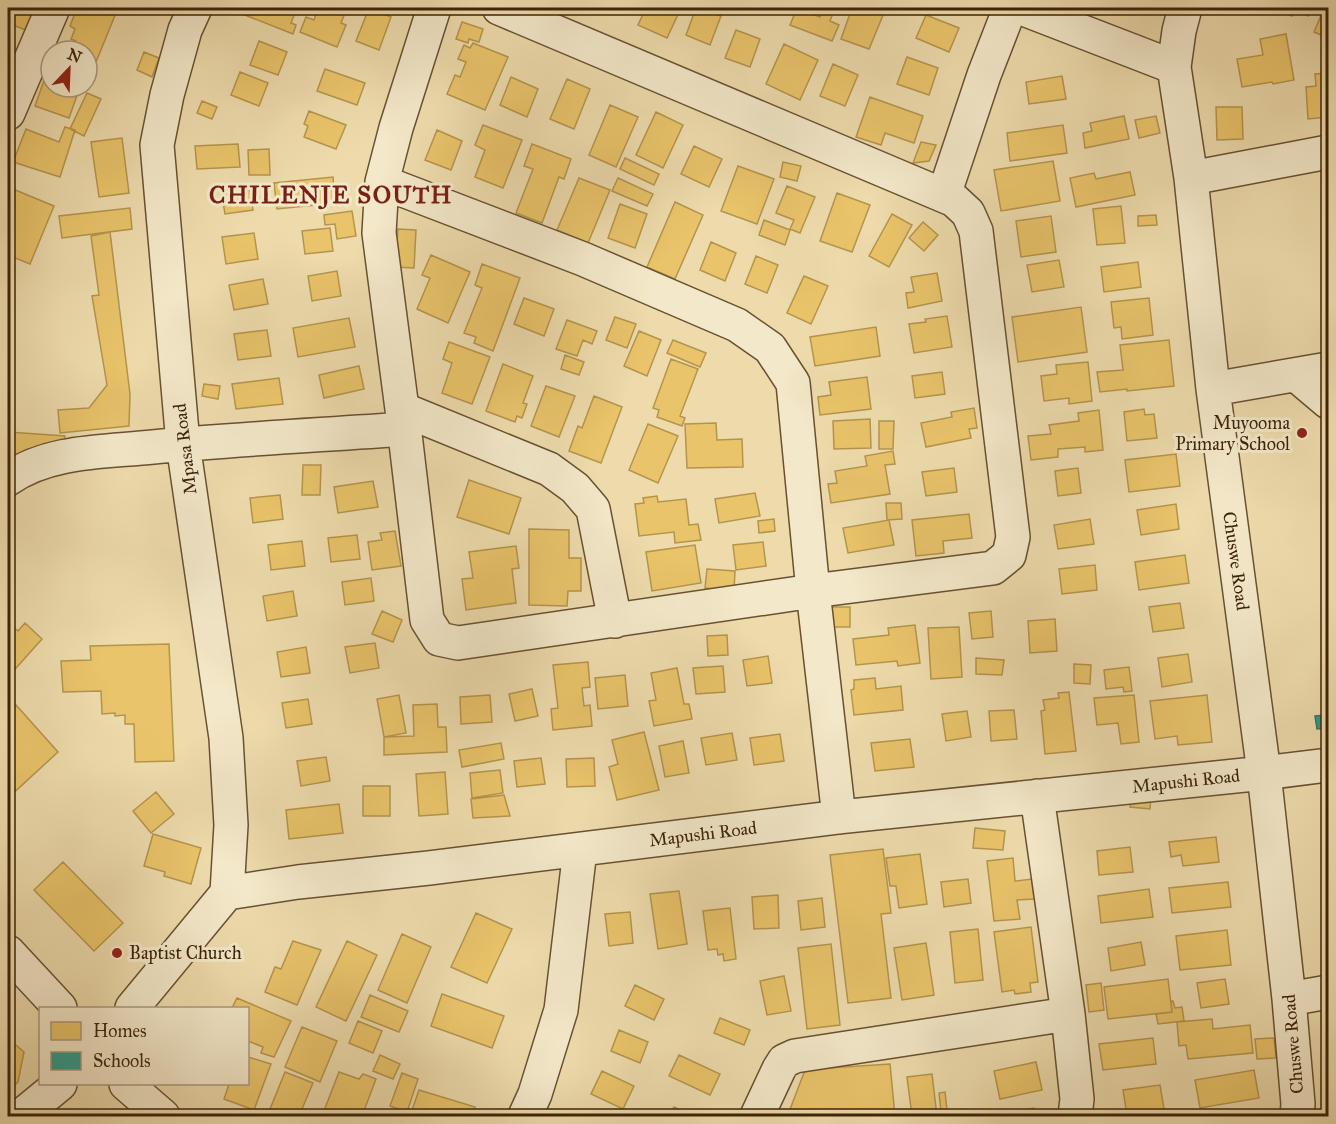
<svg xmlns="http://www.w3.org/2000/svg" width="1336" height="1124" viewBox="0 0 1336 1124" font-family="'IM FELL Great Primer',serif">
<rect width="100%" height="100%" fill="#eddbac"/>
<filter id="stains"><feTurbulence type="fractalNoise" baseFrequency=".00333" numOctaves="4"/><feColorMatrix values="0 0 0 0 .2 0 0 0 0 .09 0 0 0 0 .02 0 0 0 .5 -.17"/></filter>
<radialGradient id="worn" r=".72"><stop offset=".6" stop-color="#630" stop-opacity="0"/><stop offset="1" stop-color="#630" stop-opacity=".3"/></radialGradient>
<path fill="#e9c46a" stroke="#b5944d" stroke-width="1.5" d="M8,8H33L37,9L28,31L8,23Z
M77,8H118L96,62L87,58V51H73L76,41L71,39L75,29L70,26Z
M248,8H266L279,13L281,8H297L291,23L296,25L293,34L245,15Z
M318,8H347L341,23L346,25L337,47L300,32L306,17L314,20Z
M369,8L391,17L379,50L356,41Z
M646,8H681L667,38L638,25Z
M696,8L721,16L710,45L686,35Z
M797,8L820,17L822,13L808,8H835L830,21L839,25L832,41L790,25Z
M852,8H886L869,49L841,39Z
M1269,8H1312L1308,16L1294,10L1292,16Z
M1324,8H1328V38L1314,32Z
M926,15L959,28L949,52L916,38Z
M462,22L483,29L479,42L469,39L468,43L456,39Z
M736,30L760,39L750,67L725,58Z
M1286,34L1294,80L1273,84L1272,82L1242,87L1237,59L1263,55L1260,39Z
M259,41L287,52L278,75L250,65Z
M473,43L508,57L485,110L447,94L455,75L460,77L466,62L458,59L464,45L470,48Z
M784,44L818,60L800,100L766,84Z
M144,52L159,58L152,77L137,70Z
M907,57L938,68L929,95L897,84Z
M833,64L858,75L845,106L820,96Z
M49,66L51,67V87H80L69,118L35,106Z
M325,69L365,83L357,105L317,91Z
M240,72L268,83L259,106L231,95Z
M1328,73V117L1308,119L1306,87L1316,86L1315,74Z
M1062,76L1066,99L1029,104L1026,82Z
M511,77L538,89L527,117L500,105Z
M567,79L590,89L574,129L550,119Z
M87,93L101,99L84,136L70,129Z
M870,97L923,116L914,143L885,133L881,145L856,137Z
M202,101L217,107L212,119L197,113Z
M610,105L638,117L616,167L589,155Z
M1216,107H1242L1243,139L1217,140Z
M309,111L346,125L336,149L304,137L308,126L304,124Z
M656,112L683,125L663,168L636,155Z
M1124,116L1129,139L1085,148L1083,133L1092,131L1090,123Z
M1156,116L1160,133L1139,138L1135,120Z
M483,125L522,140L503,188L475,177L485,150L475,145Z
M1063,125L1067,153L1010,161L1007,133Z
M65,127L75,130L60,177L13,162L26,129L59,142Z
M437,130L462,141L451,170L425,160Z
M122,138L129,193L99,197L91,142Z
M921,142L936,145L929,161L913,163Z
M238,144L240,167L197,169L195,146Z
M532,144L571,159L564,179L559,177L542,223L516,213L533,169L524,166Z
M694,146L722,159L709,187L681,174Z
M269,149L270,175H249L248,150Z
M625,158L659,174L654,185L620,169Z
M1053,161L1060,201L1001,211L994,170Z
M783,162L801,166L797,181L780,177Z
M738,166L774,179L757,224L721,211Z
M1130,172L1135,195L1076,207L1070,178L1094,173L1096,179Z
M333,177L335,203L277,209L274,183Z
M579,178L610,190L588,243L557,230Z
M618,178L653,194L647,206L612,191Z
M249,186L253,210L225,214L221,190Z
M787,186L815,197L800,233L790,229L794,220L776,213Z
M8,187L54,206L30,264L8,255V242L13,228L8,225Z
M837,193L870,205L852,252L820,241Z
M675,202L703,215L675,279L647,267Z
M620,204L647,214L635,248L608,238Z
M1121,206L1125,243L1097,245L1093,209Z
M130,208L132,229L62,238L59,216Z
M352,211L356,236L337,239L335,224L325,225L324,215Z
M892,214L912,225L889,267L869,256Z
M1156,215L1157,225L1138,226V216Z
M1051,216L1056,252L1021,257L1016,221Z
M764,220L790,230L785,245L759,235Z
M923,222L938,235L924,251L909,238Z
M330,228L333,251L305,254L302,231Z
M398,229L416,230L414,268L395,267Z
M110,232L130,394L129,426L60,433L58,410L89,408L107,385L92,296L99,295L91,236Z
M254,233L258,259L226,264L222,237Z
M711,242L736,253L725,281L700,270Z
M431,255L470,272L448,323L417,309L430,278L422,275Z
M756,256L778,265L767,293L745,284Z
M1059,260L1064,287L1032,292L1027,265Z
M1138,262L1141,287L1104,292L1101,267Z
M482,264L520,278L493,351L474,343L476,337L464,333L482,288L475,285Z
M337,271L341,296L312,301L308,276Z
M937,273L942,301L908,308L906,293L914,292L911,277Z
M804,276L828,286L811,324L787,313Z
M263,279L268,304L234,310L229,285Z
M524,298L554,309L544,336L514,324Z
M1149,298L1153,335L1122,339L1121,327L1114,328L1111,302Z
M1081,307L1087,352L1018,362L1012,317Z
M947,316L952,347L914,353L909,324L926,322L925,319Z
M615,317L636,324L627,348L606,340Z
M349,318L355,347L298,357L293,328Z
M567,320L597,331L592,344L583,340L577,356L556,349Z
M876,327L880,356L815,366L810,337Z
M267,330L271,356L238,360L234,334Z
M639,331L661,340L647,376L624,366Z
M673,340L706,353L700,367L667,353Z
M1169,340L1174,386L1127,391V389L1100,392L1097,372L1123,370L1120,345Z
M449,342L490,357L472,404L442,393L452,363L443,359Z
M565,355L584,362L579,375L561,369Z
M671,359L698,369L680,416L685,418L682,426L657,417L659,410L653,408Z
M1088,362L1092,401L1069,404V398L1044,401L1041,376L1057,374L1056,365Z
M503,364L533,376L523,403L527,404L522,418L517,416L515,422L486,411Z
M359,366L364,389L324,398L319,375Z
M942,372L945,394L915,398L912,376Z
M867,377L871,409L820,415L818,397L831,395L829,382Z
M279,378L283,404L236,409L232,384Z
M204,384L220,386L218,399L202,396Z
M546,386L575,396L559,437L531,426Z
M594,396L622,407L601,463L569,451L578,426L582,428Z
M974,408L977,428L969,429L971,438L926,447L921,423L952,417L951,412Z
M1144,409L1145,415L1154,414L1157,438L1127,441L1124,412Z
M1099,410L1103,450L1085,452V447L1058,449V457L1031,460L1028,436L1051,434L1049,425L1079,421L1078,413Z
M870,419L871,448L834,449L833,421Z
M879,421H894L893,449H879Z
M716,423L717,440L742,439L743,467L687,468L685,424Z
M648,424L678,436L658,483L629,470Z
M8,432L65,436L64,448L36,446L35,458L8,455Z
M893,451L895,464L885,465L890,494L831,503L828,484L837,483L835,471L867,466L865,456Z
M1176,454L1180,486L1129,492L1125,460Z
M303,465H321L320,495H302Z
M954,468L957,492L926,496L922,472Z
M1078,468L1081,493L1058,496L1055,471Z
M469,480L521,498L509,534L457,517Z
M373,481L378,507L338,513L334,487Z
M755,493L760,516L719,523L715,499Z
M280,495L283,519L253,523L250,498Z
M657,496L658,502L686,499L689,525L698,524L701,540L675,543L674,532L639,536L635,504L644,503L643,498Z
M886,503H901L902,519L887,520Z
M1176,504L1179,529L1141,535L1137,510Z
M969,514L972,538L943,541L944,553L916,556L912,520Z
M774,519L775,531L759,533L758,521Z
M1090,519L1094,544L1058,549L1054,525Z
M889,520L894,545L848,553L843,528Z
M529,529L569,530V558H581V591H568L567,606L529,605Z
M395,531L401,566L372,570L368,542L382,540L380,533Z
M357,535L360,559L331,562L328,538Z
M302,541L305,566L271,570L268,545Z
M763,542L766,566L736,570L733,545Z
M695,545L701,583L652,591L646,552Z
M516,546L519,568L512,569L516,603L466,610L462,579L473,578L469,552Z
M1185,555L1189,583L1139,590L1135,562Z
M1095,565L1097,590L1062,594L1059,569Z
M707,569L735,571L734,591L705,588Z
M371,578L374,601L345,605L342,582Z
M293,591L297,616L267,621L263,596Z
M1180,603L1184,628L1153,632L1149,607Z
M830,607H850V627H830Z
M382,611L402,620L393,642L372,634Z
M991,611L993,637L972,639L969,613Z
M1055,619L1057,651L1030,653L1028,621Z
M8,622L18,631L25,623L42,639L8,677Z
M915,625L920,663L898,666L897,661L856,665L853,639L889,635L888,628Z
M959,627L962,677L931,679L928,628Z
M727,635L728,655L708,656L707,636Z
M375,643L379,668L350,673L345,647Z
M169,644L174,761L135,762L134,724H125V715L115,716V713L102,714L101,691L63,692L61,661L91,660L90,646Z
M306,647L310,673L281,677L277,652Z
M1188,654L1192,682L1162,687L1158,658Z
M768,656L772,683L747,686L743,660Z
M976,658L1004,660L1002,675L976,674Z
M588,662L590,687L582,688L584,706L590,705L592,726L553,730L551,709L558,708L553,665Z
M1074,664L1091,665L1090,684L1074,683Z
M723,666L725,692L696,694L693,668Z
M1129,667L1132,691L1124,692L1123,687L1106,689L1104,670Z
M677,668L684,704H689L692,719L654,726L649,701L656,700L651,673Z
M625,675L628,706L598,709L595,678Z
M875,678L876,689L901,686L903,710L854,715L851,690L854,689V680Z
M532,689L538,716L515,721L509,694Z
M1069,692L1076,751L1045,754L1041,711L1045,710L1043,700L1059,698L1058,693Z
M399,695L406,733L384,737L377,699Z
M490,695L492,722L461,724L460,697Z
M1134,695L1139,742L1121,744L1118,723L1097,725L1094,698Z
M1207,695L1212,742L1178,745L1177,736L1155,739L1150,701Z
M8,696L58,752L8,798Z
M308,699L312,724L286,728L282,703Z
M437,704L438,727H446L447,752L384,755V737L414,736L413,705Z
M1014,710L1017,739L991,741L989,711Z
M967,711L971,737L946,741L942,714Z
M644,732L659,790L617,800L609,767L618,764L612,740Z
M732,733L737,760L706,765L701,738Z
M780,734L784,761L754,765L750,738Z
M910,739L914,767L875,771L871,743Z
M683,741L689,773L665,777L659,746Z
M501,743L504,759L462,767L459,750Z
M326,757L330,781L301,786L297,761Z
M541,758L545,784L517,787L514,761Z
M594,758L595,786L567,787L566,759Z
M500,770L503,793L472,798L470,773Z
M445,772L448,814L419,816L416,774Z
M363,786H390V816H363Z
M156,792L174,814L151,833L133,811Z
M1132,794L1151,797L1150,809L1130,807Z
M504,795L510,816L473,818L471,799Z
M339,804L343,833L289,839L286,810Z
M975,828L1005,831L1003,850L973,848Z
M153,834L201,848L191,884L164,876L165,872L144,866Z
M1216,837L1219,862L1183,866L1181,855L1171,857L1169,842Z
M1130,847L1133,872L1099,875L1097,851Z
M883,849L891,913L881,914L891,998L848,1003L830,855Z
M920,854L927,904L899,908L896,886H890L886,858Z
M1013,858L1015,881L1032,879L1034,899L1017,900L1020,919L994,921L987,861Z
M63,862L123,923L94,951L34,890Z
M968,879L971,903L944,907L941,882Z
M1228,882L1231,907L1172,913L1169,888Z
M1149,889L1153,917L1101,923L1098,896Z
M679,891L687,944L658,949L650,894Z
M778,895L779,928L754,929L752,897Z
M822,898L825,927L801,930L798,901Z
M730,908L736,959L724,961L723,954L718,955L717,949L708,950L703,911Z
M630,912L633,943L609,946L605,914Z
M476,913L512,929L487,983L451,967Z
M1031,927L1038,982L1030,983L1031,992L1015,994L1014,990L1002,992L994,932Z
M978,929L983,980L955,983L950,932Z
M1227,930L1231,965L1180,970L1176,936Z
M402,934L431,947L407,1003L378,990Z
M293,941L321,950L297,1005L265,992L275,967L281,969Z
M347,941L377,955L346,1021L316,1007Z
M1141,942L1145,965L1111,971L1108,948Z
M926,943L934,995L902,1000L894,948Z
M831,944L840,1025L807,1029L798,948Z
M784,976L791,1011L767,1015L760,981Z
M1168,979L1172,1012L1108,1019L1104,987Z
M1225,979L1229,1004L1201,1008L1197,983Z
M1101,983L1104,1010L1089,1012L1086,985Z
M635,985L664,999L654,1020L625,1006Z
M442,994L504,1016L492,1048L431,1026Z
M370,995L408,1011L399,1032L361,1017Z
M237,998L291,1021L274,1057L261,1053L263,1047L248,1041V1008H232Z
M1171,1001H1173L1175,1008L1182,1007L1184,1021L1158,1024L1156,1014L1172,1012Z
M720,1018L750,1030L744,1045L714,1033Z
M1212,1019L1213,1029L1250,1025L1253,1053L1188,1059L1186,1045L1179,1046L1177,1022Z
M358,1021L382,1031L373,1053L349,1043Z
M302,1027L337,1041L320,1082L285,1067Z
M619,1030L648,1042L640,1063L611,1051Z
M8,1038L24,1052L18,1082L8,1092Z
M1153,1038L1156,1064L1103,1070L1099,1044Z
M1274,1038L1276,1058L1257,1059L1255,1039Z
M380,1055L400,1064L393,1079L373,1071Z
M679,1055L720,1074L710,1095L669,1076Z
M248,1057L271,1064L254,1110L224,1099L229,1084H248Z
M1036,1062L1042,1090L1000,1099L994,1071Z
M830,1063L829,1068L890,1064L895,1116H801L789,1112L805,1070Z
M1254,1070L1259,1098L1200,1108L1195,1080Z
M602,1071L634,1086L623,1109L591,1094Z
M285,1072L313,1083L299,1116H275L268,1114Z
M339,1072L359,1079L363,1074L376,1079L362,1116H322Z
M402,1073L418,1079L407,1112L390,1106Z
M932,1074L937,1116H912L907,1077Z
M1160,1085L1164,1109L1127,1115L1123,1090Z
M419,1090L475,1107L472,1116H410Z
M945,1092L947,1110L941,1111L939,1093Z
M674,1107L693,1116H669Z
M1034,1108L1036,1116H990Z"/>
<path fill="#2a9d8f" stroke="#2f7866" stroke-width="1.5" d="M1328,715V728L1317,729L1315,716Z"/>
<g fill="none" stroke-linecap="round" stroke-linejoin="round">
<g stroke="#685131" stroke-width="36">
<path id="minor" d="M195,8L185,30L167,95L157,145L183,444L226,738L231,825L227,893
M434,8L396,128L382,182L379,233L402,409L427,620L439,639L458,643L813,591L993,568L1009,555L1013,537L976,231L968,213L954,200L499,8
M1021,8L1174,67
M1185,8L1179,31L1174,67L1191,178L1213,389L1264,773L1289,999L1298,1104L1297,1116
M8,113L53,8
M1191,178L1328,152
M382,182L583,259L737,325L770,348L793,383L813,591L839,817
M944,195L984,75L1010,8
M1296,375L1328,402
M1213,389L1328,369
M402,409L549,469L575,488L593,509L615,621
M8,479C49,450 105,452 153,447C237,439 321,435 405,429
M1037,796L1068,1014L1077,1099L1075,1116
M8,952L60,1008
M1289,999L1328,992
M132,1008L227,893L298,882L429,868L839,817L1264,773L1328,765
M126,1084L163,1116
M21,1116L60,1084
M525,1116L535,1094L561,1010L580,850
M757,1116L779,1069L784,1061L795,1056L1068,1014"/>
</g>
<use href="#minor" stroke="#f3e8c9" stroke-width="33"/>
</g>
<g fill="#8f2418" stroke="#f3e8c9" stroke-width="2">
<circle cx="1302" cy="433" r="6"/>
<circle cx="117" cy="953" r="6"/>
</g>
<g text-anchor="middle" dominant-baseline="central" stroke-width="6" stroke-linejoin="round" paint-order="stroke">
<g font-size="18" fill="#3c2308" stroke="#f3e8c9" text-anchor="end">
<text x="1290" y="423">Muyooma<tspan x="1290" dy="21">Primary School</tspan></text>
<text x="129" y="953" text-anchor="start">Baptist Church</text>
</g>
<g font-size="18" fill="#3c2308" stroke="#f3e8c9">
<text transform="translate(185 449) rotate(-97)">Mpasa Road</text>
<text transform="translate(1236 561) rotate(82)">Chuswe Road</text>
<text transform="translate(1186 781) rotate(-6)">Mapushi Road</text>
<text transform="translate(703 834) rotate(-7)">Mapushi Road</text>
<text transform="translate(1293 1044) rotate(-95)">Chuswe Road</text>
</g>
<g font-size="24" font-weight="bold" letter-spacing="1.5" fill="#7a1f14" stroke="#f3e8c9">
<text x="331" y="195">CHILENJE SOUTH</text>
</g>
</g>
<rect width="1336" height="1124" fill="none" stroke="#eddbac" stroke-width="30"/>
<rect x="9" y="9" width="1318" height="1106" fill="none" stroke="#3c2308" stroke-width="3"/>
<rect x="15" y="15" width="1306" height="1094" fill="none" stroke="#3c2308" stroke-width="1.5"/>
<rect x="39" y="1007" width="210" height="78" fill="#f3e8c9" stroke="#aa997c" stroke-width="1.5"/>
<rect x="51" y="1022" width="30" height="18" fill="#e9c46a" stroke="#aa997c" stroke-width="1.5"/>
<text x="93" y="1037" font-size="18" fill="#3c2308">Homes</text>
<rect x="51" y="1052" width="30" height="18" fill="#2a9d8f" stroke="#aa997c" stroke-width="1.5"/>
<text x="93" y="1067" font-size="18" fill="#3c2308">Schools</text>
<g transform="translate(69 69) rotate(23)"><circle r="28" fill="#f3e8c9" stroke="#aa997c" stroke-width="1.5"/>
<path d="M0-4.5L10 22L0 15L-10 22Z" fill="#8f2418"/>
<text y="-9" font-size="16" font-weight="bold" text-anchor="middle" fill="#3c2308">N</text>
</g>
<rect width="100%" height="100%" filter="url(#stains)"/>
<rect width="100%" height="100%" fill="url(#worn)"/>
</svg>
